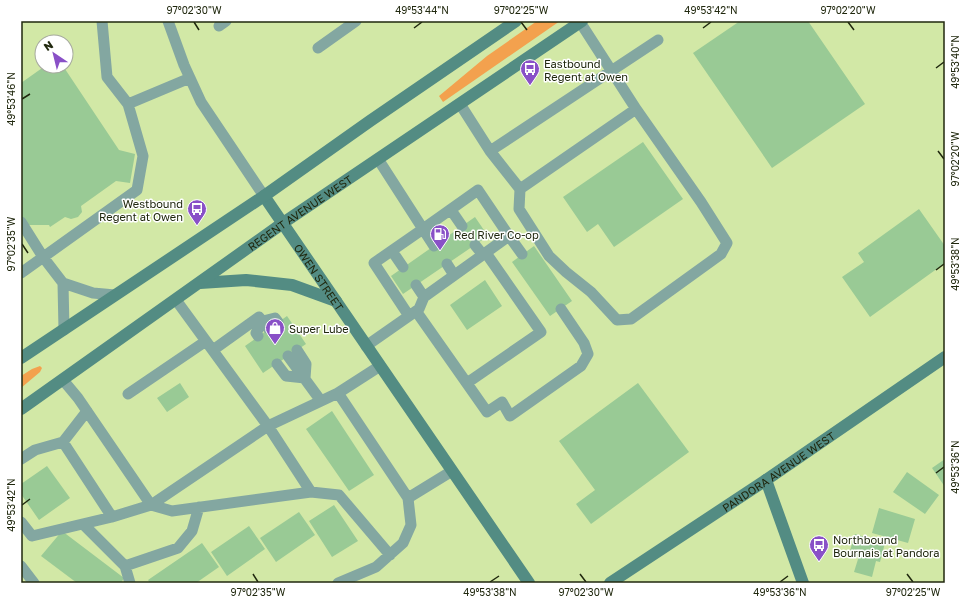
<svg xmlns="http://www.w3.org/2000/svg" width="966" height="604" viewBox="0 0 966 604" font-family="'Golos Text',sans-serif">
<rect width="100%" height="100%" fill="#d2e8a6"/>
<path fill="#f3a14e" d="M537,21H560L443,102L439,96L487,56Z
M40,366L42,368L40,372L21,388V376L32,369Z"/>
<path fill="#99ca95" d="M740,21H808L865,104L772,168L693,53Z
M45,66H63L119,150L135,154L130,183L116,181L81,206L82,212L78,217L71,219L65,217L50,227L49,225H21V83Z
M643,142L683,199L614,247L598,224L587,232L563,197Z
M919,209L945,246V263L870,317L842,277L864,262L858,253Z
M475,217L488,236L403,294L391,276Z
M534,246L572,301L550,316L512,262Z
M485,280L502,306L467,330L450,305Z
M287,316L306,344L263,373L245,346Z
M180,383L189,397L167,412L157,398Z
M638,383L689,452L591,524L576,504L595,490L559,441Z
M332,411L374,475L349,491L306,429Z
M945,459V487L932,468Z
M47,466L70,498L39,520L21,494V484Z
M907,472L939,495L925,514L893,492Z
M334,505L358,541L332,557L309,521Z
M879,508L915,519L908,543L872,533Z
M299,512L315,535L276,562L260,538Z
M249,526L265,549L227,576L211,552Z
M62,531L124,578L121,583H77L41,556Z
M855,534L885,543L880,562L876,561L872,577L854,572L859,556L849,554Z
M202,543L219,567L196,583H150L148,580Z"/>
<g fill="none" stroke-linecap="round" stroke-linejoin="round">
<path stroke="#83a7a1" stroke-width="11" d="M102,21L107,77L128,104L190,78
M168,21L184,65L201,102L264,196
M580,22L636,109
M219,26L226,21
M318,48L356,21
M460,104L490,151L520,189L636,109L701,202L727,243L721,254L631,319L617,320L591,292L566,272L549,256L519,209L520,189
M490,151L658,40
M378,159L423,229L374,263L409,316
M451,210L462,226
M21,222L43,257L63,283L64,330
M475,245L483,255
M434,246L423,229L478,190L509,236
M392,251L403,267
M447,264L454,275
M21,273L137,190L143,156L128,104
M63,283L93,293L115,295
M416,285L424,297
M176,300L268,426L338,393
M416,311L487,412L502,402L510,416L581,366L588,354L584,343L561,309
M258,336L256,333L263,321L275,318L278,322
M366,346L419,309L424,297L509,236L522,254
M213,350L259,317L269,329
M297,350L306,364L305,378
M288,356L321,401
M277,364L286,376L305,378
M380,366L338,393L408,498L452,471
M63,380L78,398L151,505L268,426L311,492L172,511L151,505L112,517
M467,383L541,332L486,253
M128,394L206,341
M21,459L35,450L63,442
M311,492L339,495L390,555
M21,522L32,536L112,517L63,442L87,411
M83,524L125,566L178,548L192,531L199,507
M21,566L34,583
M125,566L130,583
M338,583L376,567L403,543L411,525L408,498"/>
<g stroke="#538c83" stroke-width="12">
<path id="s1" d="M264,196L529,583"/>
<path d="M200,283L246,280L292,285L336,301"/>
<path d="M21,358L264,196L370,121L516,21"/>
<path id="s2" d="M21,409L283,223L582,21"/>
<path d="M766,480L803,583"/>
<path id="s3" d="M610,583L766,480L945,357"/>
</g>
</g>
<path fill="none" stroke="#20280e" stroke-width="1.5" d="M194,22L199,30M521,22L527,30M848,22L854,30M414,28L422,22M703,28L711,22M936,68L944,62M22,99L30,94M938,151L944,159M22,244L28,253M936,270L944,264M936,473L944,467M22,505L30,499M253,574L258,582M580,574L586,582M907,574L913,582M490,582L499,576M780,582L788,576"/>
<defs>
<g id="bus-pin" transform="scale(1)"><path d="M0 17L-7.5 6A9.5 9.5 0 1 1 7.5 6Z" fill="#8950c7" stroke="#fff"/><path d="M-5-6H5V4H4V6H2V4H-2V6H-4V4H-5ZM-3.5-4V0h7V-4ZM-3.5 1.2v1.5H-2V1.2ZM2 1.2v1.5H3.5V1.2Z" fill="#fff"/></g>
<g id="fuel-pin" transform="scale(1)"><path d="M0 17L-7.5 6A9.5 9.5 0 1 1 7.5 6Z" fill="#8950c7" stroke="#fff"/><path d="M-5.5-6h7V0h2V4h1.3V-2.5L3-4.5l.8-.8L6-3V5H2.5V1h-1V6h-7ZM-4.2-4.7v3.2H.2V-4.7Z" fill="#fff"/></g>
<g id="shop-pin" transform="scale(1)"><path d="M0 17L-7.5 6A9.5 9.5 0 1 1 7.5 6Z" fill="#8950c7" stroke="#fff"/><path d="M-5-2.5h2.3a2.7 3.5 0 0 1 5.4 0H5L5.5 6h-11ZM-1.5-2.5h3a1.5 2.3 0 0 0-3 0Z" fill="#fff"/></g>
</defs>
<g fill-rule="evenodd">
<use href="#bus-pin" x="530" y="69"/>
<use href="#bus-pin" x="197" y="209"/>
<use href="#fuel-pin" x="440" y="234"/>
<use href="#shop-pin" x="275" y="328"/>
<use href="#bus-pin" x="819" y="545"/>
</g>
<g text-anchor="middle" dominant-baseline="central" stroke-width="3" stroke-linejoin="round" paint-order="stroke">
<g font-size="11" fill="#20280e" stroke="#fff" text-anchor="start">
<text x="544" y="63">Eastbound<tspan x="544" dy="13">Regent at Owen</tspan></text>
<text x="183" y="203" text-anchor="end">Westbound<tspan x="183" dy="13">Regent at Owen</tspan></text>
<text x="454" y="234">Red River Co-op</text>
<text x="289" y="328">Super Lube</text>
<text x="833" y="539">Northbound<tspan x="833" dy="13">Bournais at Pandora</tspan></text>
</g>
<g font-size="11" fill="#20280e" stroke="#fff">
<text stroke="none"><textPath href="#s2" startOffset="341">REGENT AVENUE WEST</textPath></text>
<text stroke="none"><textPath href="#s1" startOffset="98">OWEN STREET</textPath></text>
<text stroke="none"><textPath href="#s3" startOffset="202">PANDORA AVENUE WEST</textPath></text>
</g>
</g>
<rect width="966" height="604" fill="none" stroke="#ffffff" stroke-width="44"/>
<g transform="translate(54 54) rotate(325)"><circle r="19" fill="#ffffff" stroke="#a6a99f"/>
<path d="M0-3L7 15L0 10L-7 15Z" fill="#8950c7"/>
<text y="-6" font-size="11" font-weight="bold" text-anchor="middle" fill="#20280e">N</text>
</g>
<rect x="22" y="22" width="922" height="560" fill="none" stroke="#20280e" stroke-width="1.5"/>
<g font-size="10" text-anchor="middle" fill="#20280e">
<text x="194" y="14">97°02'30"W</text>
<text x="422" y="14">49°53'44"N</text>
<text x="521" y="14">97°02'25"W</text>
<text x="711" y="14">49°53'42"N</text>
<text x="848" y="14">97°02'20"W</text>
<text transform="translate(955 62) rotate(-90)" y="4">49°53'40"N</text>
<text transform="translate(11 99) rotate(-90)" y="4">49°53'46"N</text>
<text transform="translate(955 159) rotate(-90)" y="4">97°02'20"W</text>
<text transform="translate(11 244) rotate(-90)" y="4">97°02'35"W</text>
<text transform="translate(955 264) rotate(-90)" y="4">49°53'38"N</text>
<text transform="translate(955 467) rotate(-90)" y="4">49°53'36"N</text>
<text transform="translate(11 505) rotate(-90)" y="4">49°53'42"N</text>
<text x="258" y="596">97°02'35"W</text>
<text x="490" y="596">49°53'38"N</text>
<text x="586" y="596">97°02'30"W</text>
<text x="780" y="596">49°53'36"N</text>
<text x="913" y="596">97°02'25"W</text>
</g>
</svg>
